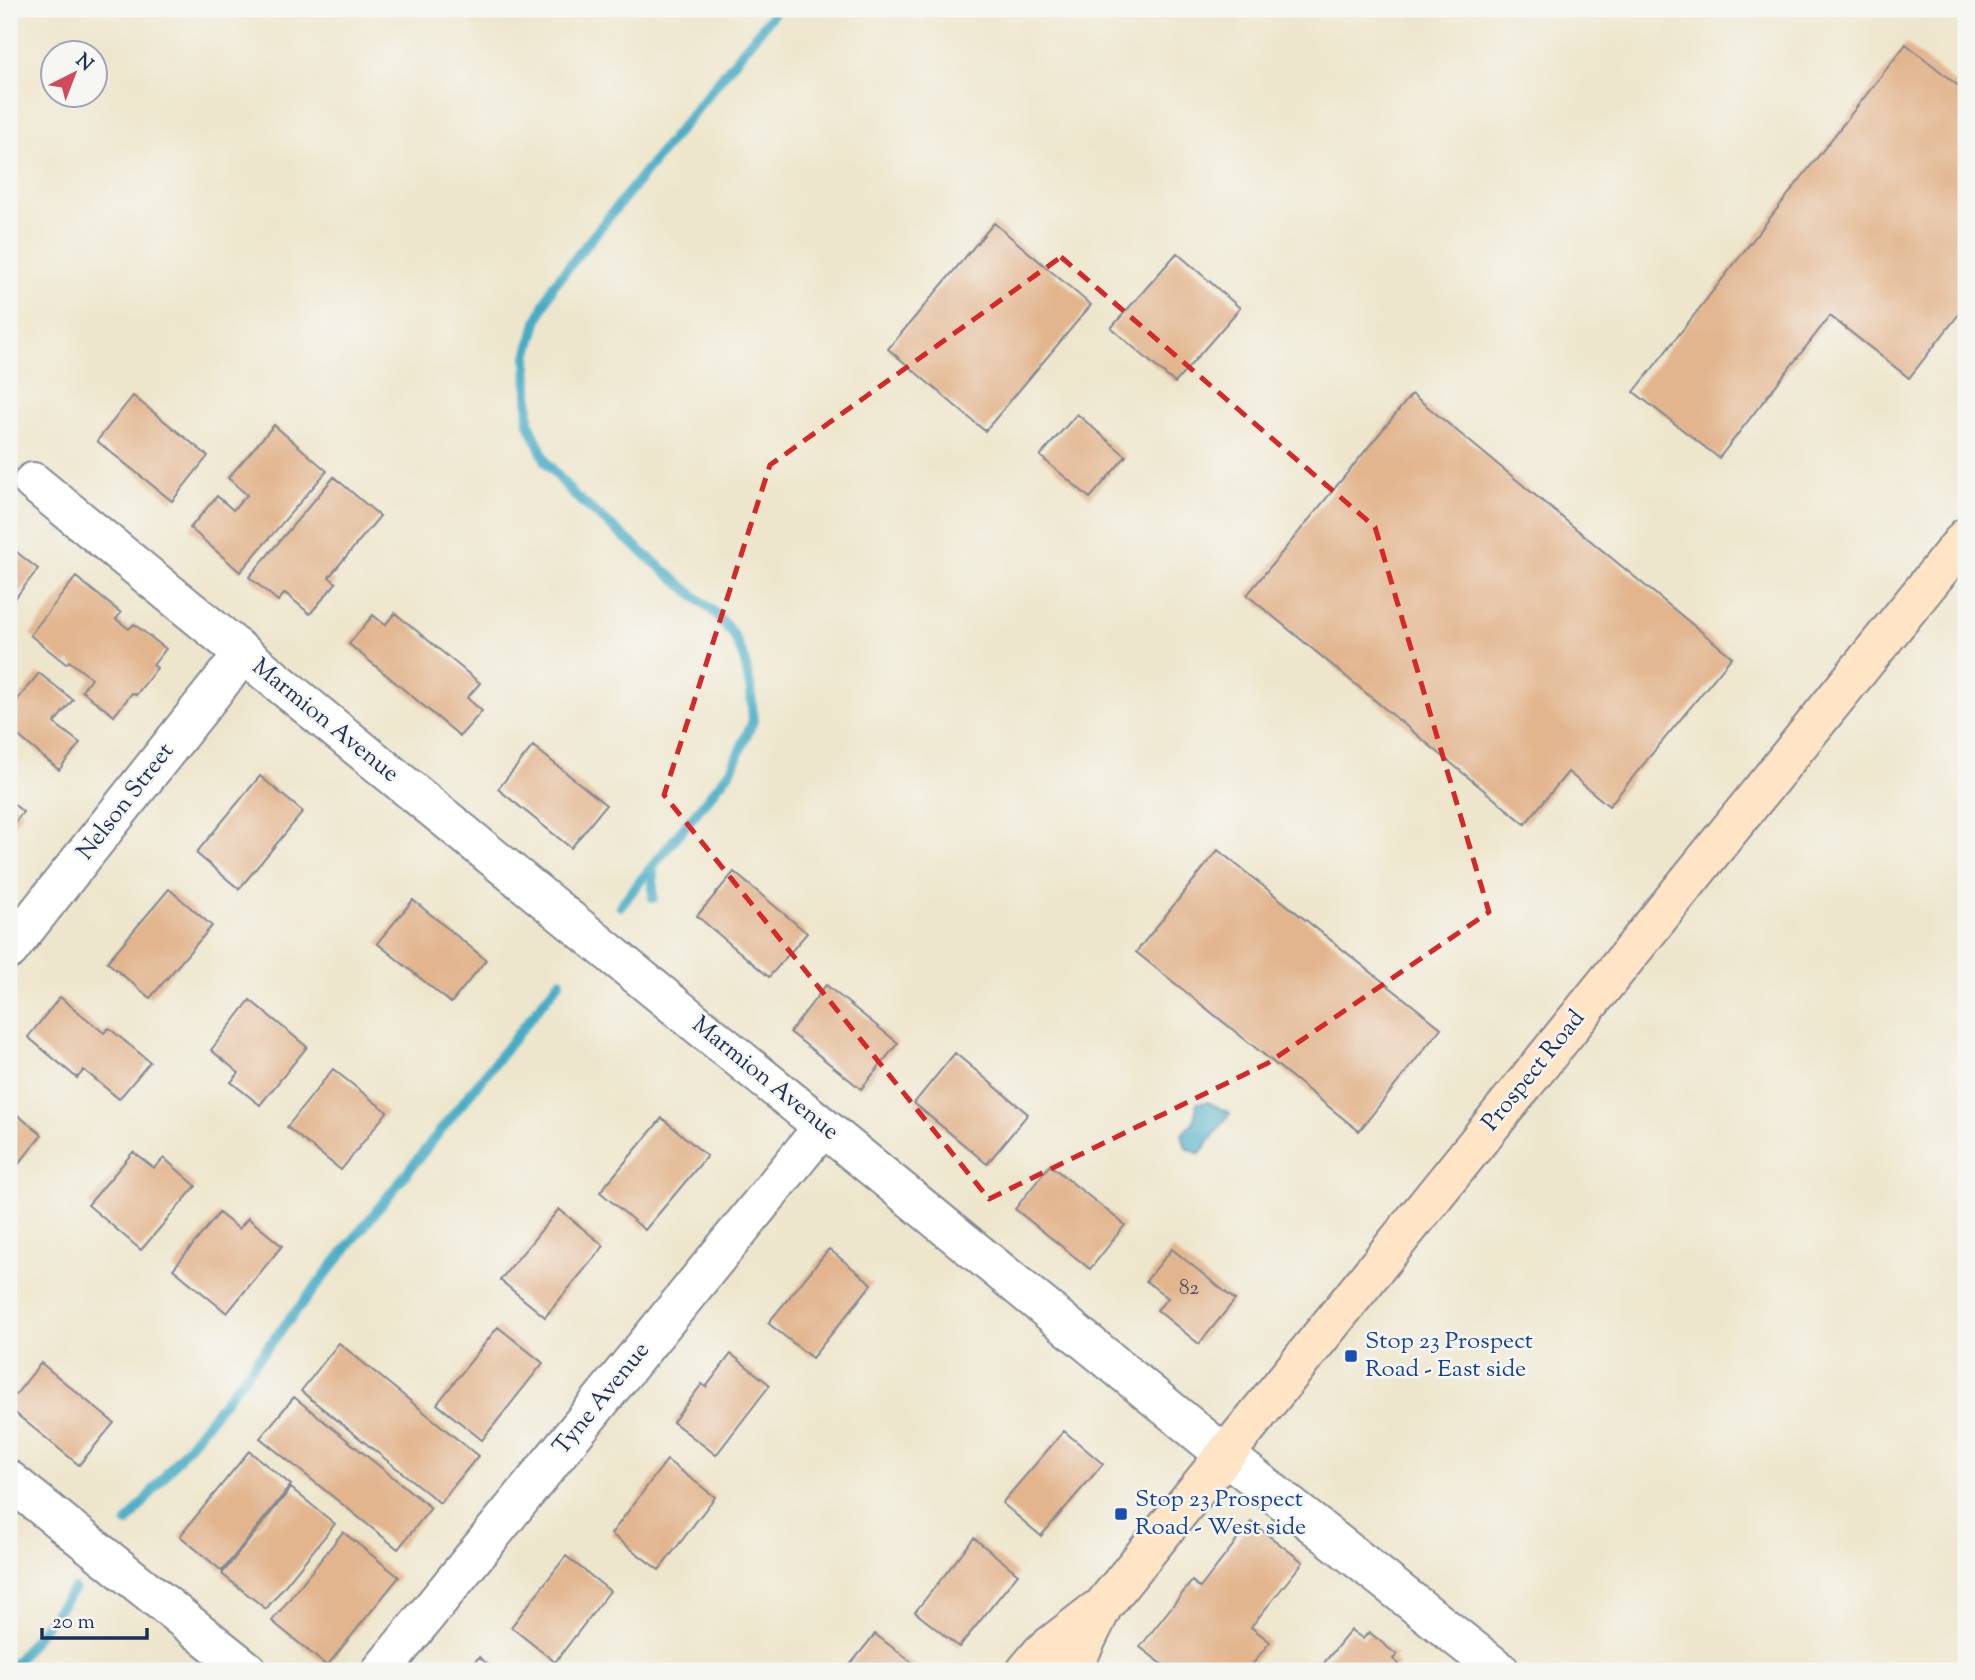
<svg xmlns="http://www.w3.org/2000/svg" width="1975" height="1680" viewBox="0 0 1975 1680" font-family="'Sorts Mill Goudy',serif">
<rect width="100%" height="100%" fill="#f6f6f2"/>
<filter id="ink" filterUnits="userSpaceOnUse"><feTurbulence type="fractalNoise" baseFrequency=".0143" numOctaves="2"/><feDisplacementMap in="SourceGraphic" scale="14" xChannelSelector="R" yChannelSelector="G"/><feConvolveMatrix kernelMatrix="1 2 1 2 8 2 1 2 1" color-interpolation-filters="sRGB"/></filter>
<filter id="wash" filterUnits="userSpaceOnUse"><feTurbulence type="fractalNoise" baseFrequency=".00686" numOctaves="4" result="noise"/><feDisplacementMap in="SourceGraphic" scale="28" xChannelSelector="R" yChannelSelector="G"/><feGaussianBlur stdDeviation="1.57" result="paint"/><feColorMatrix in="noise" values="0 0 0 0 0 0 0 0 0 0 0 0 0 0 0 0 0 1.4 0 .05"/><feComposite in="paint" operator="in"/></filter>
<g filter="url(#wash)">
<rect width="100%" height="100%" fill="#eee6cc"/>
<path fill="#46acc5" stroke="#306e92" stroke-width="2" d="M1208,1102L1230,1113L1200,1154L1186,1148L1182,1134L1194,1121L1197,1103Z"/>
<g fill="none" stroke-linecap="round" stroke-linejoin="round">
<path stroke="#46acc5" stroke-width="10" d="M653,898V865
M620,906L731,770L753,721L751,691L744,658L733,634L715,613L574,495L546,462L529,423L527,356L538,319L553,286L777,9
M127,1523L560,981
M9,1671L74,1589"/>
</g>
<g id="blocks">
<path fill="#e2b58e" d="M1906,44L1966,92V305L1909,378L1830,316L1719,458L1634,392Z
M994,223L1091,305L985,431L888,349Z
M1177,253L1240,308L1175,383L1111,328Z
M1412,394L1732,657L1609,806L1568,772L1525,824L1247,595Z
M133,396L208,456L172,501L97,441Z
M1077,414L1126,456L1090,498L1040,456Z
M274,425L327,471L240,572L190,528L217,496L233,510L247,495L228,478Z
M334,477L380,516L329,577L336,583L310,614L285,593L278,601L249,577Z
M9,546L38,569L9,606Z
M76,577L121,613L116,619L129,629L134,624L166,649L153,665L157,668L136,695L132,693L114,716L82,691L91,678L69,661L66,664L30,635Z
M395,613L480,683L467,698L482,711L460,736L349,644L373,615L385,625Z
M39,673L73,700L54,723L80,743L59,770L9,728V710Z
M533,746L606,805L571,848L498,789Z
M260,776L303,812L239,889L196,853Z
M9,800L23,812L9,830Z
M1218,850L1441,1028L1359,1131L1136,952Z
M734,872L807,933L769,977L697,916Z
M169,889L212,926L150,998L107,962Z
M413,900L486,960L451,1003L377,943Z
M826,985L898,1043L861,1089L790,1032Z
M60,997L104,1033L109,1028L150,1062L119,1099L84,1070L77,1078L28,1037Z
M250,1000L307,1047L260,1105L231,1082L239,1073L211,1050Z
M955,1053L1028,1114L987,1164L914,1103Z
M333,1069L387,1112L341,1170L287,1127Z
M9,1108L42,1135L9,1176Z
M662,1118L707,1156L645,1230L600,1192Z
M133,1152L154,1168L164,1158L196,1186L141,1250L88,1205Z
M1050,1165L1125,1225L1090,1269L1015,1209Z
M559,1209L604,1246L545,1317L500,1280Z
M219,1213L239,1229L248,1218L282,1246L227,1313L173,1269Z
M829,1249L872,1284L812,1358L768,1323Z
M1172,1249L1235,1300L1199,1344L1157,1310L1168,1298L1146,1281Z
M498,1327L543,1363L482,1440L437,1404Z
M339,1343L478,1456L440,1503L301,1391Z
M731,1354L770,1385L716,1455L673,1422L702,1384L706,1387Z
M41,1363L114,1423L79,1465L9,1408V1403Z
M294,1397L431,1508L398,1549L260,1438Z
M1064,1431L1103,1464L1041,1536L1002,1503Z
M249,1451L291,1485L222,1571L180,1536Z
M667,1460L715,1497L659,1570L611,1534Z
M291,1488L335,1524L266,1609L222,1574Z
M1251,1522L1303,1562L1251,1627L1270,1642L1247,1671H1171L1140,1647L1192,1581L1200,1588Z
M343,1532L399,1577L327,1666L272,1621Z
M974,1538L1018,1574L959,1647L915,1612Z
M566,1556L610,1591L555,1662L511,1627Z
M1351,1630L1363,1639L1369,1632L1397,1655L1393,1659L1399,1664L1397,1667L1402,1671H1321L1319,1669Z
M875,1634L919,1668L916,1671H845Z
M479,1657L496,1671H467Z"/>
</g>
</g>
<g filter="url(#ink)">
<use href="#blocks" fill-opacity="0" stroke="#848a95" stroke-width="2"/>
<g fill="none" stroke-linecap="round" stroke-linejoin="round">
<g stroke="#848a95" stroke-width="42">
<path id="minor" d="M33,482L1224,1454L1500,1671
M9,950L243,654
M9,1480L248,1671
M381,1671L823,1127"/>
</g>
<g stroke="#848a95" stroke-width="42">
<path id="secondary" d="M1026,1671L1042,1652L1095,1611
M1071,1671L1103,1606L1966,537"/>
</g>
<use href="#minor" stroke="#fff" stroke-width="38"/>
<use href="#secondary" stroke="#ffe4c6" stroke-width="38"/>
</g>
</g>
<path fill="none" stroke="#d62828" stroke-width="5" stroke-dasharray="14 9" stroke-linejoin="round" d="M1061,257L1375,527L1489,912L1268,1063L989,1199L664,795L770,465Z"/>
<g fill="#1a4fb4" stroke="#f6f6f2" stroke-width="2.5">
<rect x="1344" y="1349" width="14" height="14" rx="3.5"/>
<rect x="1114" y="1507" width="14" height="14" rx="3.5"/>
</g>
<g text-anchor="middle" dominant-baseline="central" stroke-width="5" stroke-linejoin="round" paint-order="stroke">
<g font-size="21" fill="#4d506a">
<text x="1189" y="1289">82</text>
</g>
<g font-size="24" fill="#1b2f5e" stroke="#f6f6f2">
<text transform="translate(325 721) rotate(39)">Marmion Avenue</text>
<text transform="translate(126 802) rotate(-52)">Nelson Street</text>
<text transform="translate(1534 1071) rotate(-51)">Prospect Road</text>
<text transform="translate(765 1079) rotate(39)">Marmion Avenue</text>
<text transform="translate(602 1399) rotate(-51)">Tyne Avenue</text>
</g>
<g font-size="24" fill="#164399" stroke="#f6f6f2" text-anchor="start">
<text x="1365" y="1342">Stop 23 Prospect<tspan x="1365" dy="28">Road - East side</tspan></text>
<text x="1135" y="1500">Stop 23 Prospect<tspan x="1135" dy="28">Road - West side</tspan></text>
</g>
</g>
<rect width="1975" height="1680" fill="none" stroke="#f6f6f2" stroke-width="35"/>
<g transform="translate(74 74) rotate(42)"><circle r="33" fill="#f6f6f2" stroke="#9ea6b7" stroke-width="2"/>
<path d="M0-5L12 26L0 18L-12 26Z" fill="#d1495b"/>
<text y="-10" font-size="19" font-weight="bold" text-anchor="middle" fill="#1b2f5e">N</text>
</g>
<path d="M42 1628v10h105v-10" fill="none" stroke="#1b2f5e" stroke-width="3.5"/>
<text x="52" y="1628" font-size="21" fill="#1b2f5e" stroke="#f6f6f2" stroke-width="5" paint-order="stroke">20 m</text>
</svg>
